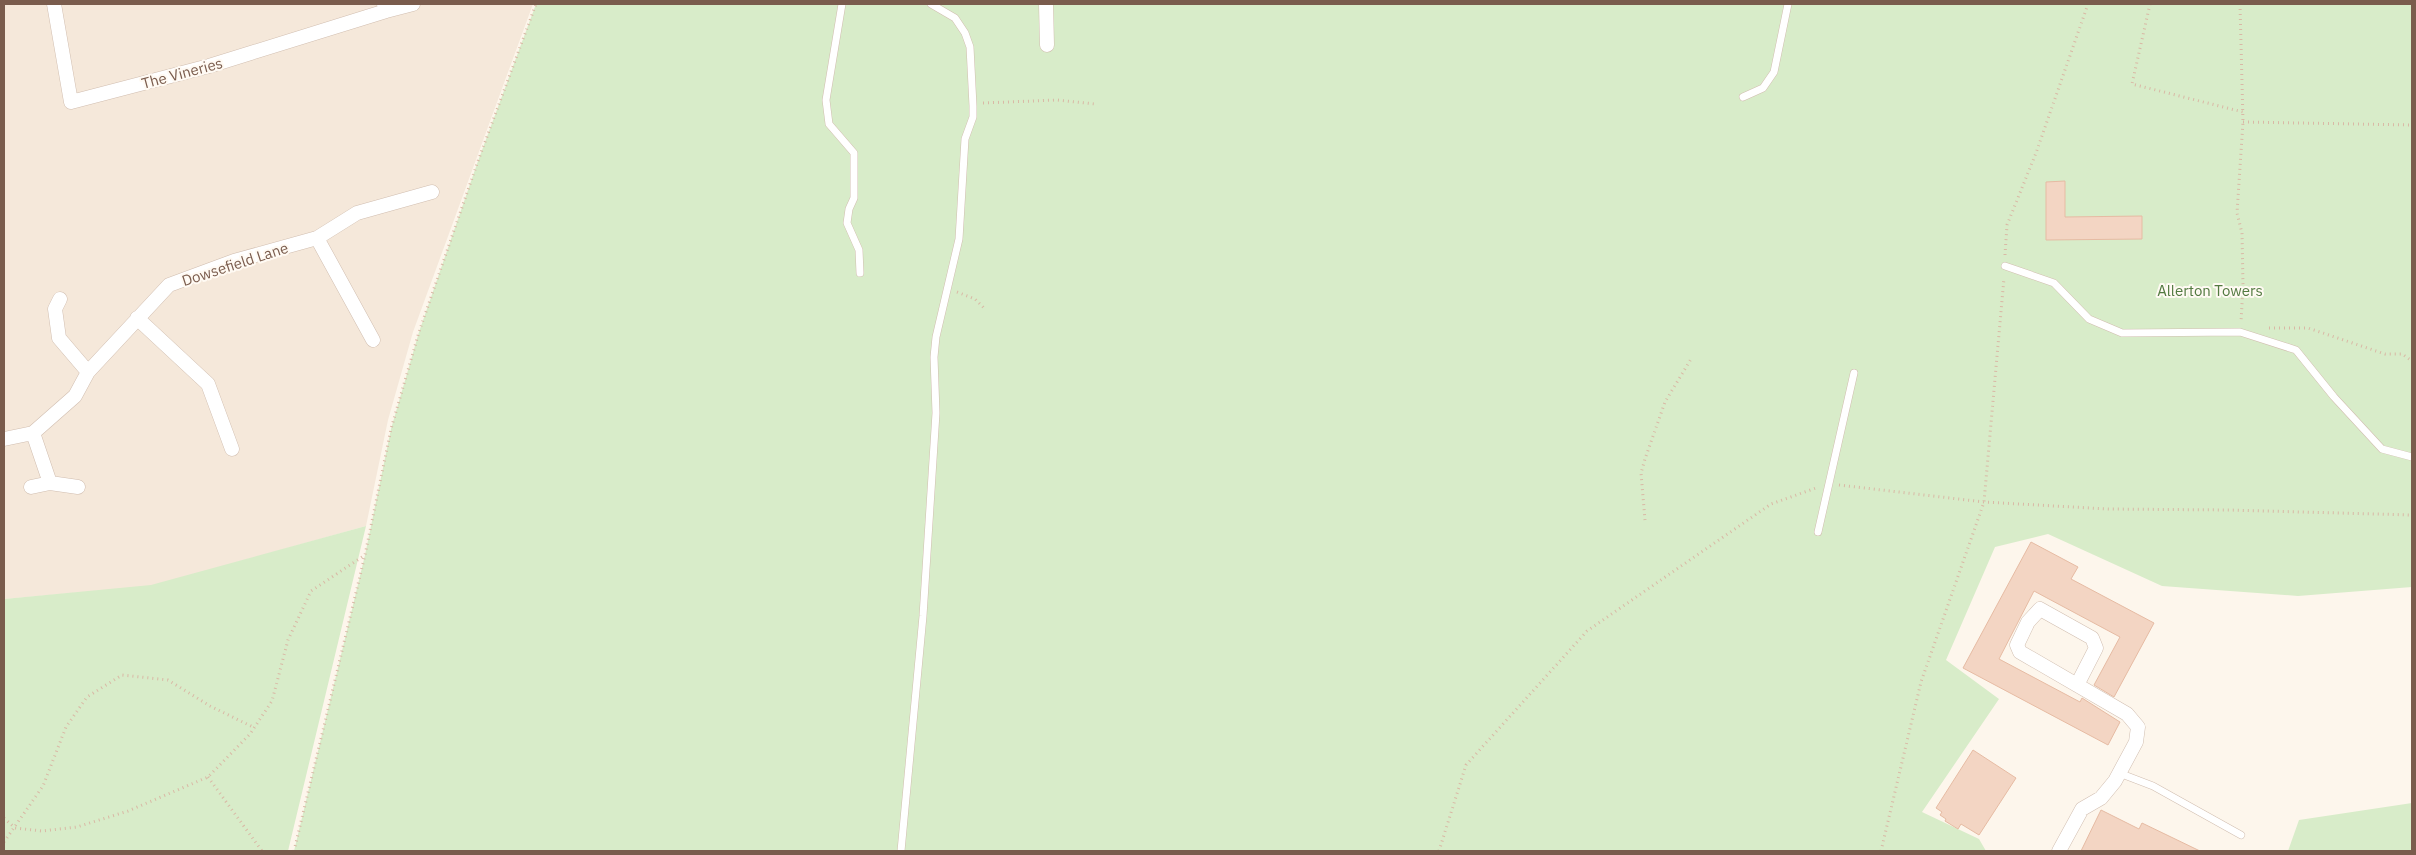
<svg xmlns="http://www.w3.org/2000/svg" width="2416" height="855" viewBox="0 0 2416 855" font-family="'IBM Plex Sans',sans-serif">
<rect width="100%" height="100%" fill="#fdf6ec"/>
<path fill="#f5e8da" d="M4,4H533L413,332L388,420L366,526L152,586L4,599Z"/>
<path fill="#d8ecc9" d="M536,4H2412V587L2298,596L2162,586L2048,534L1995,547L1946,660L1999,699L1922,812L1979,839L1986,851H294L365,555L391,429L419,332L478,161Z
M366,526L288,851H4V599L151,585Z
M2412,803V851H2288L2299,820Z"/>
<path fill="#f3d5c3" stroke="#e6bba3" d="M2065,181V217L2142,216V239L2046,240V182Z
M2031,542L2078,567L2071,579L2154,623L2114,697L2094,685L2120,637L2034,591L1999,659L2080,702L2082,698L2120,722L2108,745L1963,668Z
M1973,750L2016,778L1979,835L1961,824L1958,829L1945,821L1946,819L1940,815L1942,812L1936,808Z
M2101,810L2139,829L2142,823L2200,851H2081Z"/>
<g fill="none" stroke-linecap="round" stroke-linejoin="round">
<g stroke="#d1beb0" stroke-width="8">
<path id="lane" d="M842,4L826,100L829,124L854,153V198L849,209L847,223L859,250L860,273
M1743,97L1763,88L1774,72L1788,4
M2005,266L2054,283L2089,319L2122,333L2240,332L2296,350L2334,397L2382,449L2412,457
M1818,532L1854,373
M2119,773L2153,786L2241,835
M901,851L923,616L936,413L934,357L936,337L959,239L965,139L973,117V106L970,47L965,33L955,18L931,4"/>
</g>
<g stroke="#d1beb0" stroke-width="15">
<path id="street" d="M54,4L71,102L209,66L386,11L384,4
M1046,4L1047,45
M386,11L413,4
M317,238L373,340
M60,299L55,309L59,338L88,372
M137,318L208,384L232,449
M33,433L50,483
M4,439L33,433L75,396L88,372L169,285L234,261L317,238L357,213L432,192
M31,487L50,483L78,487
M2059,851L2082,809L2101,798L2115,781L2136,742L2138,727L2127,714L2020,652L2017,645L2028,622L2040,609L2092,638L2096,648L2077,685"/>
</g>
<path stroke="#d9b8a5" stroke-width="3" stroke-dasharray="1 4" stroke-linecap="butt" d="M2150,4L2132,84L2243,112
M2240,4L2243,122L2237,213L2242,233L2243,286L2241,322
M983,103L1057,100L1095,104
M2243,122L2412,125
M2005,255L2007,225L2036,153L2088,4
M957,292L975,299L984,308
M2269,328H2308L2385,354H2402L2412,361
M1839,485L1984,502L2108,509L2229,510L2412,515
M1645,520L1641,473L1645,459L1665,402L1691,359
M208,777L262,851
M4,818L15,828L42,831L77,827L128,811L208,777L250,734L272,701L288,640L311,591L365,555
M4,842L43,786L66,727L87,697L122,675L168,680L210,706L255,728
M294,851L365,555L391,429L419,332L478,161L536,4
M1439,851L1466,765L1587,631L1771,504L1816,488
M1881,851L1921,682L1984,502L2004,278"/>
<use href="#lane" stroke="#fff" stroke-width="7"/>
<use href="#street" stroke="#fff" stroke-width="14"/>
</g>
<g text-anchor="middle" dominant-baseline="central" stroke-width="4" stroke-linejoin="round" paint-order="stroke">
<g font-size="15" fill="#7a5c4d" stroke="#fffaf3">
<text transform="translate(182 73) rotate(-15)">The Vineries</text>
<text transform="translate(235 264) rotate(-18)">Dowsefield Lane</text>
</g>
<g font-size="15" fill="#537a41" stroke="#fffaf3">
<text x="2210" y="290">Allerton Towers</text>
</g>
</g>
<rect width="2416" height="855" fill="none" stroke="#7a5c4d" stroke-width="10"/>
</svg>
